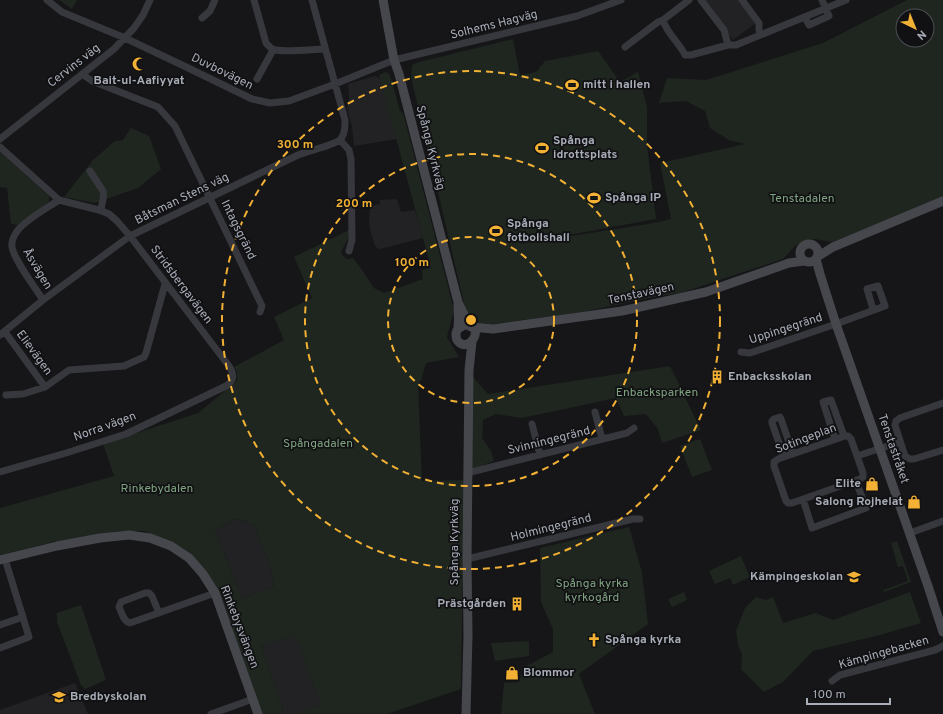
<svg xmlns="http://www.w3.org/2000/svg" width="943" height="714" viewBox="0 0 943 714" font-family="Overpass,sans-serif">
<rect width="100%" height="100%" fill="#161618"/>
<path fill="#222225" d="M703,0H738L756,23L733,40Z
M376,76L381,80L397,139L354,146L352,127L347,108L349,98L348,84L365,79Z
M397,199L401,212L415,210L423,238L380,249H378L374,244L370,229L369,222L370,207L371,206L380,204V200Z
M236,519L254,524L271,570L274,586L242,598L215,530Z
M290,636L298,642L321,705L297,714H283L281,703L261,646Z
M75,683L88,714H0V710Z"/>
<path fill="#1e261f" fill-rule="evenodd" d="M59,0H77L72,9Z
M907,0H943V197L910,212L832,242L814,239L796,245L783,259L681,293L659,296L582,312L479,326L467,316L411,77L412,65L419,62L513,39L520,75L536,72L545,61L598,51L620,82L638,72L647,107V145L656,219L514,245L654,223L671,219L660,163L745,144L729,140L710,128L705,111L686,101L659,103L667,78L706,80L823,43ZM903,16H927V40H903Z
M386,72L390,75L400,111H401L404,116L454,310L447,337L459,357L426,363L421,380L418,383L422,481L464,480L461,689L387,714H297L321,705L298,643L290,637L261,646L281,703L283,714H261L222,600L206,571L176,545L144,531H120L100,534L53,542L0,555V508L114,476L103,444L198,413L237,381V372L234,367L284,340L274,317L312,298L294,257L349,230V237L343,248L341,252L343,256L347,259L353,258L360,267L374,288L384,293L423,279L422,270L431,268L379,75ZM236,519L254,524L271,570L274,586L242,598L215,530Z
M131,128L149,136L161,169L138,188L95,203L64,197L93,160L115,141L123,140Z
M0,152L49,196V202L18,225L11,224L7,188L0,187Z
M670,366L701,430L662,443L658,429L646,414L624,416L616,398L522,418L496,414L483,420L482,438L491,451L494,461L472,469V376L488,394Z
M700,439L712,470L692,477L680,446Z
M629,527L642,572L648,624L579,674L595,714H501L504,683L519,682L523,668L553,652V629L541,602L540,548Z
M897,541L911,582L884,592L883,590L908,581L903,566L898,567L891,543Z
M741,556L750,577L733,585L730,578L715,584L709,571Z
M684,592L687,600L672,607L668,599Z
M910,592L921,623L880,635L813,651L783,682L764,692L741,669L742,655L738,644L736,631L745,608L756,597L766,600L773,597L783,623L816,613L833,620Z
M81,605L106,680L85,689L81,685L57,622V613Z
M529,641V656L495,661L491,643Z"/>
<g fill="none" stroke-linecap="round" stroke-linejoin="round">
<path stroke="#37383d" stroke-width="7" d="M47,0L62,12L125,38L182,65L252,99L270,103L289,101L335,84L394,60L577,16L621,0
M254,0L266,43C268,45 270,48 273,49C279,53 315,49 324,49
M701,0L724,30L728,45
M742,0L759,23V30
M805,17L809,25L829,16L822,0
M202,18L210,11L215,0
M663,20C667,34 679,42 685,55H691L728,45H736L846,0
M625,47L658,22L663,20L689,0
M82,74L92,81L158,107L175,126L262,306L260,312
M257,79L273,50
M0,139L114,49L134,28L143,15L150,0
M340,140L349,150L351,159L352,240L349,251
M0,147L59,200L99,210L109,214L117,221L130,236L229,366C234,374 235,380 226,386L126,434L66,453L0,472
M90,171L103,191C105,198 101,204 101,211
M43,300C35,287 14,260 12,247C11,241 15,234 18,230C27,219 47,208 59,200
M5,332L45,387
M0,335L43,300L130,236L298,155C307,151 336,145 341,139C345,133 345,127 345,120L312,0
M741,352L750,353L836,324L885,306L878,286L867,289L873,309
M6,395L23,394L45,387L69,370L124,366L144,357L146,353L165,284
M943,403L900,418L896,421L895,425L905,456L910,459H914L943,450
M595,412L602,439
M532,424L540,455
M835,439L823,402L831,400L844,436
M857,456L851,439L848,436H845L778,459L774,462V466L786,501L788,503H792L860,479L863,477V473L857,456L900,442
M784,457L772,423V421L774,419L780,417L781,419L793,454
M467,473L627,433L634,428
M803,499L812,528L866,508L856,481
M910,533L943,521
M467,559L633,519H640
M159,613L152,596L149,593H145L121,602L119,607C122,613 123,621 130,623L215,593
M0,625L23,617
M0,648L29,637L5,559
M832,681L840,675L935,650L943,646
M211,714L253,699"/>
<path stroke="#45474d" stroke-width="9" d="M383,0L394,60L399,74L458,302L469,325
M800 253a9 9 0 1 1 18 0a9 9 0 1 1-18 0Z
M817,257L833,247L943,201
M816,259L820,274L836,324L928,586L943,632
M471,327L493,329L622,311L706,292L789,263L804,261
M458,329L464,325C488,325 468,356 457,340C456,338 456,336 456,333C456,332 458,329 458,327C459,320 458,312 458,305
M0,560L57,546L100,538L129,535L150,538L171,546L189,558L203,574L215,593L258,714
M466,714L468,635L467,559L469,370L472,342"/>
</g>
<g fill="none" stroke="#f2b134" stroke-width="2" stroke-dasharray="7 5">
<circle cx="471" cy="320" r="83"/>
<circle cx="471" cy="320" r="166"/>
<circle cx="471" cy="320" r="249"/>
</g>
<defs>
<g id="mosque-bare" transform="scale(1.08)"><path d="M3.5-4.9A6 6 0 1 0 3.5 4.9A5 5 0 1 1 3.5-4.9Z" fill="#f2b134" stroke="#111113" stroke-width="2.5" paint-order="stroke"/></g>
<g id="stadium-bare" transform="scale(1.08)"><path d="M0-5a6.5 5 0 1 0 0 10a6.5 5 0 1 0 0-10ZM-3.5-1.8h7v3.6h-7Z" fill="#f2b134" stroke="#111113" stroke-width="2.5" paint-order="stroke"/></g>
<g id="building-bare" transform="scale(1.08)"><path d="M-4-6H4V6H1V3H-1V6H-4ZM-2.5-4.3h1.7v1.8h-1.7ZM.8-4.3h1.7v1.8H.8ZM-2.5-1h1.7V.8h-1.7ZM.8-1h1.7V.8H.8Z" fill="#f2b134" stroke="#111113" stroke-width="2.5" paint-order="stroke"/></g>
<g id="shop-bare" transform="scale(1.08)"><path d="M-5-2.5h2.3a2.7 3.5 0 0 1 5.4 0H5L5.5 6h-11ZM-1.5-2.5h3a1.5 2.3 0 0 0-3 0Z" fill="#f2b134" stroke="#111113" stroke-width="2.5" paint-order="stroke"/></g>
<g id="school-bare" transform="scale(1.08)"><path d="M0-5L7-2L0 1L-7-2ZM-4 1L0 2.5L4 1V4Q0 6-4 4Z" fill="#f2b134" stroke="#111113" stroke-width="2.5" paint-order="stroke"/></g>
<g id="church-bare" transform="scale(1.08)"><path d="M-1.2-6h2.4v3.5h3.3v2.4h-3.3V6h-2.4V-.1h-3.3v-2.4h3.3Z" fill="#f2b134" stroke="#111113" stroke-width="2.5" paint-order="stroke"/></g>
</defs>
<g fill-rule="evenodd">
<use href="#mosque-bare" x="139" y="64"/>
<use href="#stadium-bare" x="572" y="85"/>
<use href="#stadium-bare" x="542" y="148"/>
<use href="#stadium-bare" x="594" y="198"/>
<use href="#stadium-bare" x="496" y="231"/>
<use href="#building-bare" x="717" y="377"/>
<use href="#shop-bare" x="872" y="484"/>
<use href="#shop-bare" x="914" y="502"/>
<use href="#school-bare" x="854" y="577"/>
<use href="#building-bare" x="517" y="604"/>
<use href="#church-bare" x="594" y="640"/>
<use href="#shop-bare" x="512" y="673"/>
<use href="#school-bare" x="59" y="697"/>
</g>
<g text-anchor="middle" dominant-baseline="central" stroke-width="3.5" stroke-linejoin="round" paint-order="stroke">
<g font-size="12" fill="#a8adb8" stroke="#111113">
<text transform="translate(494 25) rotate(-14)">Solhems Hagväg</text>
<text transform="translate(74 66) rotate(-38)">Cervins väg</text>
<text transform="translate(222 72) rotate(26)">Duvbovägen</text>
<text transform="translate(430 148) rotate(76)">Spånga Kyrkväg</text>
<text transform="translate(182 199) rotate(-26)">Båtsman Stens väg</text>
<text transform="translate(238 230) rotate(64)">Intagsgränd</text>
<text transform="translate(37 269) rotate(59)">Åsvägen</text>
<text transform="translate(181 285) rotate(53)">Stridsbergavägen</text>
<text transform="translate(641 294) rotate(-12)">Tenstavägen</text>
<text transform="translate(786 329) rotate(-18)">Uppingegränd</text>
<text transform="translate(34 353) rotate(54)">Elievägen</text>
<text transform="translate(105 427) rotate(-20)">Norra vägen</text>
<text transform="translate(806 439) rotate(-21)">Sotingeplan</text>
<text transform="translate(549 441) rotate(-14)">Svinningegränd</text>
<text transform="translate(893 449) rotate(71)">Tenstastråket</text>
<text transform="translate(551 528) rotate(-14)">Holmingegränd</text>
<text transform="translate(455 542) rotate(-90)">Spånga Kyrkväg</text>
<text transform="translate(239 627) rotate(69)">Rinkebysvängen</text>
<text transform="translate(884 653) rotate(-16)">Kämpingebacken</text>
</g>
<g font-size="12" font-weight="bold" fill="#a8adb8" stroke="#111113" text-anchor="start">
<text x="139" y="81" text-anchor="middle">Bait-ul-Aafiyyat</text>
<text x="583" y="85">mitt i hallen</text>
<text x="553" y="141">Spånga<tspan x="553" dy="14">idrottsplats</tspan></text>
<text x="605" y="198">Spånga IP</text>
<text x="507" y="224">Spånga<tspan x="507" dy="14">fotbollshall</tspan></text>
<text x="728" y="377">Enbacksskolan</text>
<text x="861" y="484" text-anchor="end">Elite</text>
<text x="903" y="502" text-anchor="end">Salong Rojhelat</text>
<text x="843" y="577" text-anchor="end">Kämpingeskolan</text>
<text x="506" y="604" text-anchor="end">Prästgården</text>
<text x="605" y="640">Spånga kyrka</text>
<text x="523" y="673">Blommor</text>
<text x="70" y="697">Bredbyskolan</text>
</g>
<g font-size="12" fill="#7fa381" stroke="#111113">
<text x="802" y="199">Tenstadalen</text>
<text x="657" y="393">Enbacksparken</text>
<text x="318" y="444">Spångadalen</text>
<text x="157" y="489">Rinkebydalen</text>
<text x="592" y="584">Spånga kyrka<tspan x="592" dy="14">kyrkogård</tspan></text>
</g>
</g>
<circle cx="471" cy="320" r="6" fill="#f2b134" stroke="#111113" stroke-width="2"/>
<g font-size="12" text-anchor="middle" font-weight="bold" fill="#f2b134" stroke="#111113" stroke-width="3.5" stroke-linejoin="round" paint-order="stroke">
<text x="295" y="148">300 m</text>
<text x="354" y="207">200 m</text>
<text x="412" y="266">100 m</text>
</g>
<g transform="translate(915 28) rotate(137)"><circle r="19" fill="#111113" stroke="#4d4f55"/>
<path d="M0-3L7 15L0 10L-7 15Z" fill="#f2b134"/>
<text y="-6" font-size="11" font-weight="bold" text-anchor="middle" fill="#a8adb8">N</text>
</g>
<path d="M807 698v6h83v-6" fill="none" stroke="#a8adb8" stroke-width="2"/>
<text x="813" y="698" font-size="12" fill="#a8adb8" stroke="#111113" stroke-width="3" paint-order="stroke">100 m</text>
</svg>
